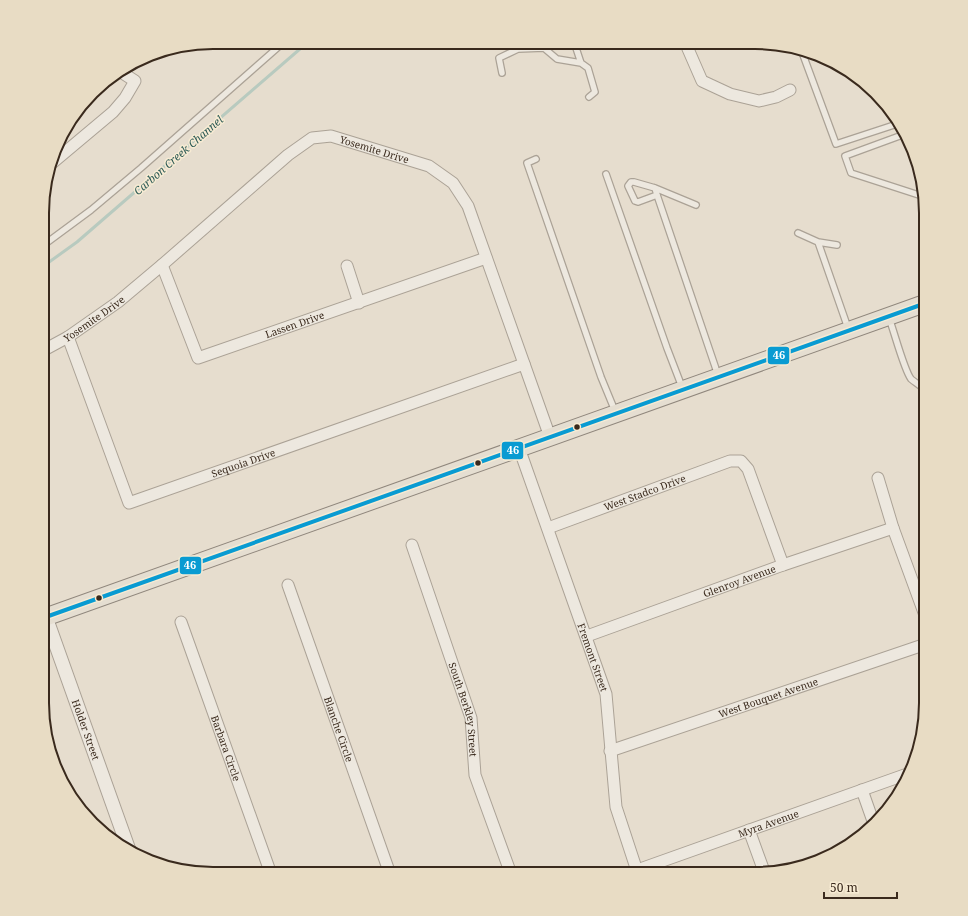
<svg xmlns="http://www.w3.org/2000/svg" width="968" height="916" viewBox="0 0 968 916" font-family="'Noto Serif',serif">
<rect width="100%" height="100%" fill="#e6ddce"/>
<g fill="none" stroke-linecap="round" stroke-linejoin="round">
<path stroke="#b8cabf" stroke-width="3" d="M45,265L77,242L308,42"/>
<g stroke="#aba296" stroke-width="8">
<path id="service" d="M544,48L557,59L581,63L574,42
M802,52L836,144L894,125L897,122
M581,63L588,68L595,92L589,97
M502,73L499,58L518,49L544,48L542,42
M905,134L845,156L851,173L925,197
M536,159L527,163L601,377L615,411
M606,174L667,348L682,387
M655,188L696,205
M657,195L638,202L635,201L628,186L631,182H634L655,188L657,195L718,375
M798,233L818,242L848,328
M818,242L837,245
M45,244L91,210L141,168L284,42
M889,318C894,331 904,370 911,379C916,383 921,386 926,391"/>
</g>
<g stroke="#aba296" stroke-width="13">
<g id="minor">
<path d="M685,42L702,81L730,94L759,101L776,97L790,90"/>
<path d="M51,164L113,112L125,98L135,81L121,72"/>
<path id="s1" d="M162,265L198,358L486,258"/>
<path d="M347,266L359,303"/>
<path id="s2" d="M68,337L129,503L524,364"/>
<path id="s3" d="M44,350L68,337L118,302L162,265L288,155L312,138L331,136L429,166L453,183L468,206L550,437"/>
<path id="s4" d="M519,448L606,694L616,807L638,874"/>
<path d="M878,478L893,528L926,618"/>
<path id="s5" d="M548,528L730,461H741L748,469L783,565"/>
<path id="s6" d="M412,545L471,718L475,775L511,874"/>
<path id="s7" d="M288,585L390,874"/>
<path id="s8" d="M181,622L271,874"/>
<path id="s9" d="M587,636L783,565L893,528"/>
<path id="s10" d="M610,751L926,644"/>
<path d="M862,790L874,824"/>
<path d="M749,830L765,874"/>
<path id="s11" d="M626,874L910,773"/>
</g>
</g>
<g stroke="#aba296" stroke-width="15">
<g id="tertiary">
<path id="s12" d="M43,609L129,850"/>
</g>
</g>
<g stroke="#90877d" stroke-width="19">
<path id="primary" d="M43,618L926,303"/>
</g>
<use href="#service" stroke="#ede8df" stroke-width="5.5"/>
<use href="#minor" stroke="#ede8df" stroke-width="11"/>
<use href="#tertiary" stroke="#ede8df" stroke-width="13"/>
<use href="#primary" stroke="#e5ded1" stroke-width="17"/>
<g stroke="#f7ebd3" stroke-width="7">
<path id="bus-1" d="M43,618L926,303"/>
</g>
<use href="#bus-1" stroke="#099bd2" stroke-width="4"/>
</g>
<g fill="#3a2a1d" stroke="#f7ebd3" stroke-width="1.5">
<circle cx="577" cy="427" r="3.5"/>
<circle cx="478" cy="463" r="3.5"/>
<circle cx="99" cy="598" r="3.5"/>
</g>
<g text-anchor="middle" dominant-baseline="central" stroke-width="3" stroke-linejoin="round" paint-order="stroke">
<g font-size="10" fill="#3a2a1d" stroke="#f7ebd3">
<text stroke="none"><textPath href="#s3" startOffset="407">Yosemite Drive</textPath></text>
<text stroke="none"><textPath href="#s3" startOffset="59">Yosemite Drive</textPath></text>
<text stroke="none"><textPath href="#s1" startOffset="202">Lassen Drive</textPath></text>
<text stroke="none"><textPath href="#s2" startOffset="298">Sequoia Drive</textPath></text>
<text stroke="none"><textPath href="#s5" startOffset="103">West Stadco Drive</textPath></text>
<text stroke="none"><textPath href="#s9" startOffset="162">Glenroy Avenue</textPath></text>
<text stroke="none"><textPath href="#s4" startOffset="222">Fremont Street</textPath></text>
<text stroke="none"><textPath href="#s10" startOffset="167">West Bouquet Avenue</textPath></text>
<text stroke="none"><textPath href="#s6" startOffset="173">South Berkley Street</textPath></text>
<text stroke="none"><textPath href="#s7" startOffset="153">Blanche Circle</textPath></text>
<text stroke="none"><textPath href="#s12" startOffset="128">Holder Street</textPath></text>
<text stroke="none"><textPath href="#s8" startOffset="134">Barbara Circle</textPath></text>
<text stroke="none"><textPath href="#s11" startOffset="151">Myra Avenue</textPath></text>
</g>
<g font-size="11" font-style="italic" fill="#2c5a55" stroke="#f7ebd3">
<text transform="translate(178 155) rotate(-41)">Carbon Creek Channel</text>
</g>
</g>
<path d="M0 0H968V916H0ZM213 49H755A164 164 0 0 1 919 213V703A164 164 0 0 1 755 867H213A164 164 0 0 1 49 703V213A164 164 0 0 1 213 49Z" fill="#e8dcc4" fill-rule="evenodd"/>
<path fill="none" stroke="#3a2a1d" stroke-width="2" d="M213 49H755A164 164 0 0 1 919 213V703A164 164 0 0 1 755 867H213A164 164 0 0 1 49 703V213A164 164 0 0 1 213 49Z"/>
<g stroke="#f7ebd3" stroke-width="1.5">
<rect x="767" y="346" width="23" height="19" rx="4" fill="#099bd2"/>
<rect x="501" y="441" width="23" height="19" rx="4" fill="#099bd2"/>
<rect x="179" y="556" width="23" height="19" rx="4" fill="#099bd2"/>
</g>
<g font-size="11" text-anchor="middle" font-weight="bold" fill="#fff">
<text x="779" y="359">46</text>
<text x="513" y="454">46</text>
<text x="190" y="569">46</text>
</g>
<path d="M824 892v6h73v-6" fill="none" stroke="#3a2a1d" stroke-width="2"/>
<text x="830" y="892" font-size="12" fill="#3a2a1d" stroke="#f7ebd3" stroke-width="3" paint-order="stroke">50 m</text>
</svg>
